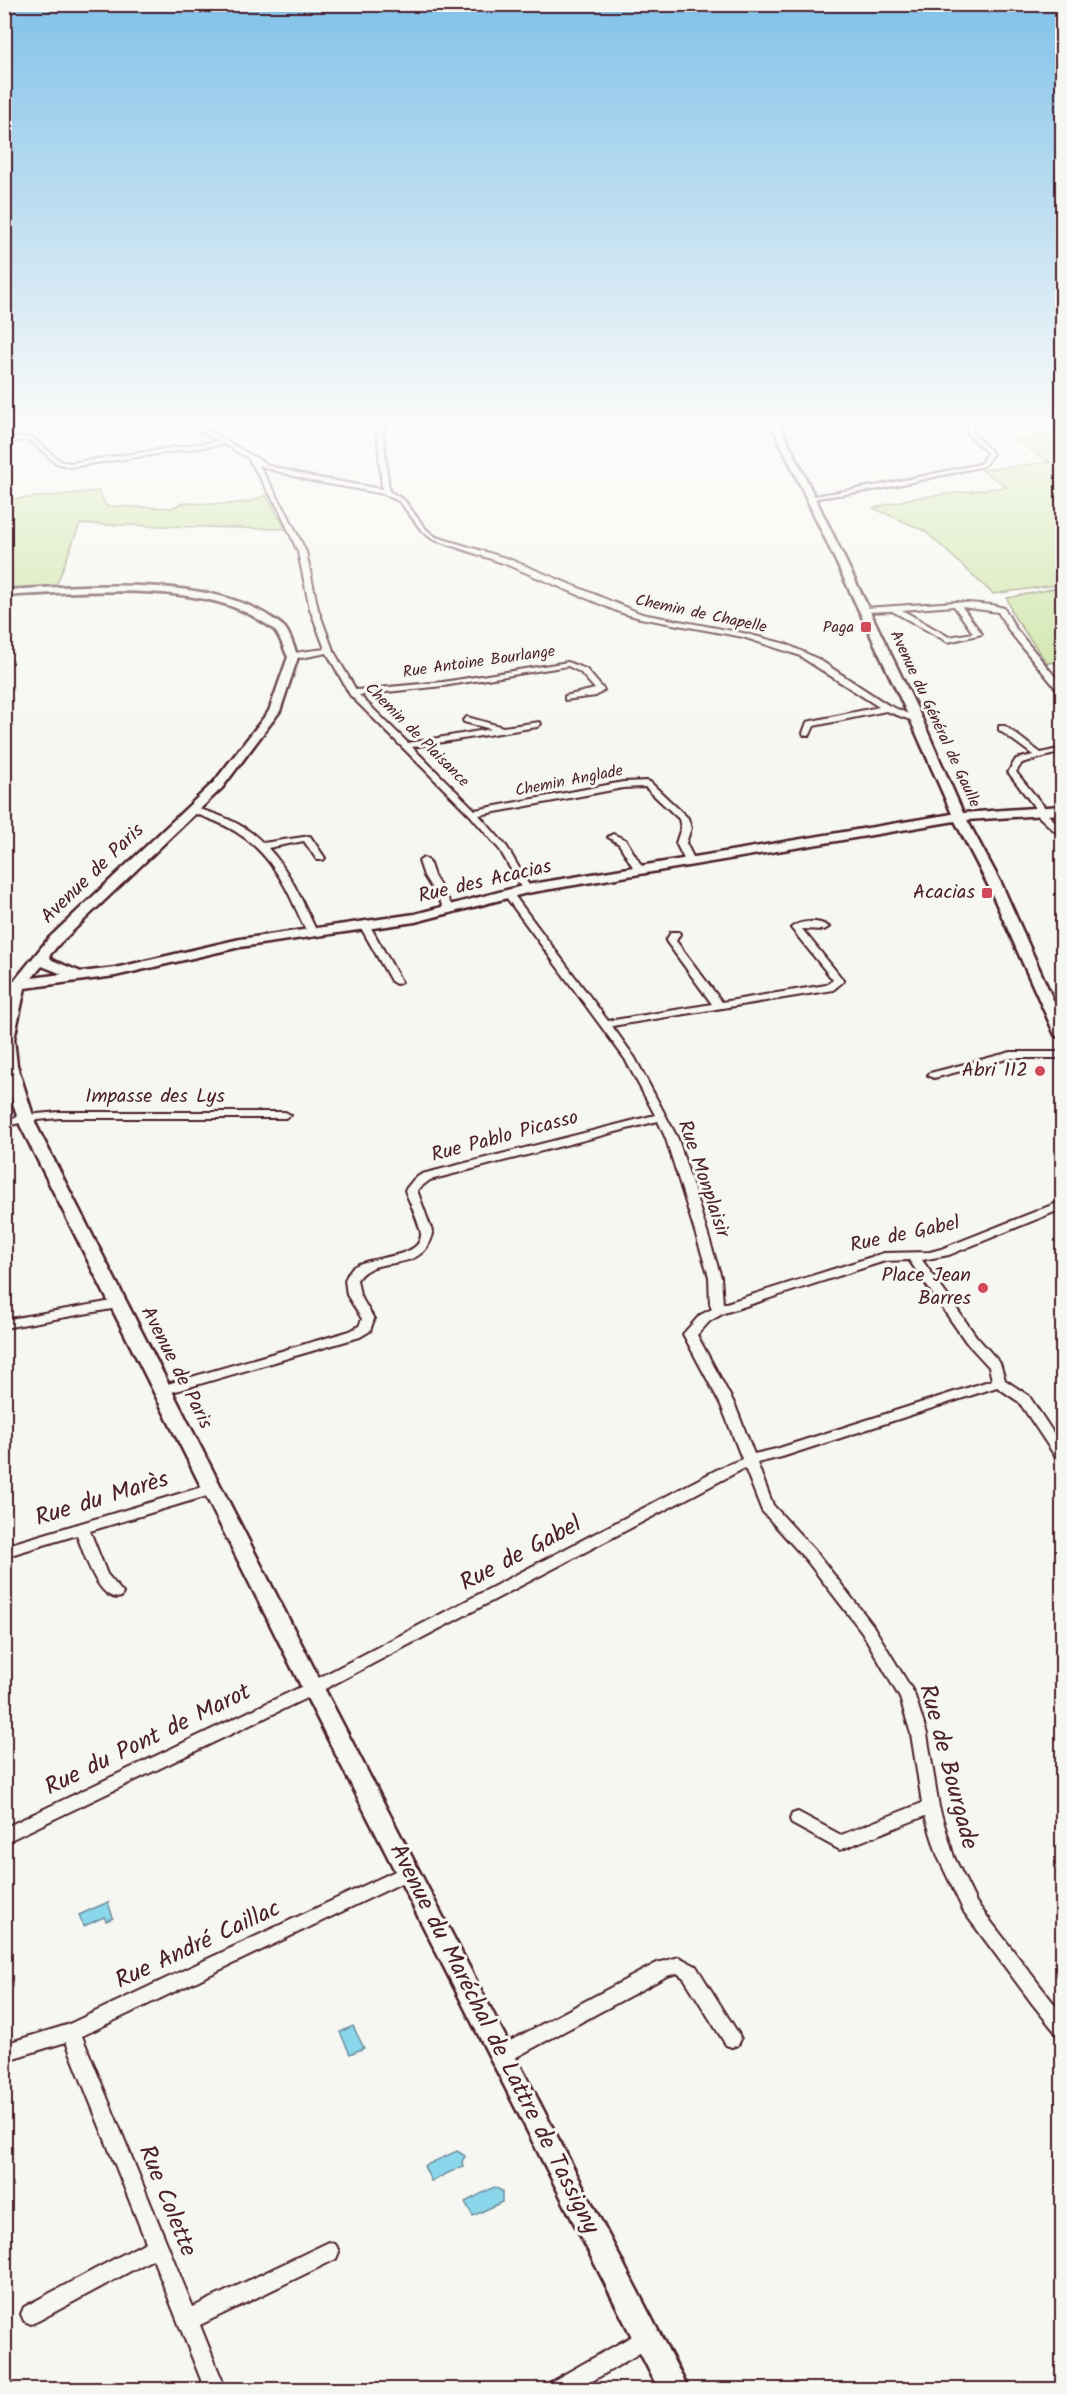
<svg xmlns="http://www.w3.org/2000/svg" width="1067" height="2394" viewBox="0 0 1067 2394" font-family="Kalam,sans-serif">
<rect width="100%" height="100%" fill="#f6f6f2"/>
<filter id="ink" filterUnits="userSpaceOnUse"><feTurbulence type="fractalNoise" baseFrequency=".0167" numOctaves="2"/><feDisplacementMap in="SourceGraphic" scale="12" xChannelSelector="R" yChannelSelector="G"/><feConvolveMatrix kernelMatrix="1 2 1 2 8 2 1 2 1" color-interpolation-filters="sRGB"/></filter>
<g filter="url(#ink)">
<path fill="#c6e097" stroke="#888061" stroke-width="1.5" d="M1062,435V584L993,594L925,531L873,508L913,498L1007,487L982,470L1050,462L1015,440Z
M99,491L106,506L172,508L182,503L230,504L248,502L266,495L286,529L80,524L56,586L5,589V500Z
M1062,587V662L1047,663L1013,615L1007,598Z"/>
<path fill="#8ad6ea" stroke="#708d9e" stroke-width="1.5" d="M108,1902L113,1918L106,1921L104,1917L84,1926L79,1915Z
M353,2026L364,2048L350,2054L340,2032Z
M457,2151L465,2156L462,2162L463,2166L431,2181L424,2166Z
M494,2187L502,2191V2202L473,2216L465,2202Z"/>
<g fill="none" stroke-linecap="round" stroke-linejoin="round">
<g stroke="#4a1f2b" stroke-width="4">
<path id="street" d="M181,419H188L270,466L313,477L382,489L377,431L383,419H389L383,431L389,491L404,500L426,529L436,537L509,559L642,614L743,633L786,644L818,659L888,705L920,719L916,722L886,711L814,726L810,735H804L803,733L807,722L879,707L798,655L743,637L640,618L619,612L503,563L432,539L422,531L400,502L384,494L312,481L266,468L258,464L286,511L306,552L318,609L333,650L356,690L443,682L568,662L586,669L604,690L596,696L565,700V696L595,689L580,672L568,666L443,686L359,695L408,743L491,729L464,722L463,720L467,717L503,727L540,722L541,724L537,727L412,747L475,810L623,782L647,781L650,782L688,818L691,828L686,843L695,861L690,864L685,861L676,843L681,828L679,819L645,787L623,788L479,815L507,847L531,889L526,892L523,891L500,850L470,815L350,695L327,653L301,658L289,655C294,652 316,650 325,649L310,609L298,552L280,511L248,458L224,444L70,467L56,463L29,440L4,442V438L32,437L60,461L70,463L218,441Z
M968,419H974L973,433L993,453L984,466L880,489L811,499L808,497L880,485L980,464L987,453L967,433Z
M956,602L992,605L1004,608L1016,629L1062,685V692H1059L1010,632L998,612L962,607L982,634L948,642L892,611L865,612L861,610L865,608ZM954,606L973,633L949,637L902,610Z
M999,726H1005L1041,753L1062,748V752L1022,763L1016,772L1046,809L1048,811L1046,813L1062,828V836L1059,835L1035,813L1033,811L1036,809L1008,772L1016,759L1033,755L999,730Z
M192,807C218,814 244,823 263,843L310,836L325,858L323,860H317L304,841L268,848C290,871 303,903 317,932L316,934H308C301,921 295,906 288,892C264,846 237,826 189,812L187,810Z
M613,834L626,840L644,870L642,872H636L619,844L608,837Z
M424,858L429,861L434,876L454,909L452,911H446L424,876L419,861Z
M508,890L511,891L608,1021L712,1004L666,941L671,932H679L680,934L676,941L722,1002L826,985L833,980L791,928C800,920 819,920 829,927L824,930L802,929L844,981L833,990L612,1026L635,1058L678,1139L721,1277L723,1304L884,1253L930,1252L941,1249L1062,1201V1209L949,1255L922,1260L976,1336L1000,1363L1005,1380L1029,1396L1062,1446V1461L1057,1459L1019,1402L997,1387L782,1457L757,1463L773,1505L817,1553L872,1624L914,1693L927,1734L939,1807L954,1857L976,1902L1062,2014V2035L1056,2033L1034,2006L964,1912L938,1857L925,1816L840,1850L792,1824L790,1819L792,1814L798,1812L841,1835L922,1803L911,1734L900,1698L862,1632L807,1561L762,1511L745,1468L319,1692L4,1843V1828L307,1684L722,1467L742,1459L721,1405L683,1334L700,1315L712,1309L710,1304L709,1277L666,1139L658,1121L430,1180L417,1190L433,1234C421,1277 374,1252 357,1280L360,1295L374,1319L370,1331L360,1337L162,1395L157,1393L155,1390L157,1387L350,1331L359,1326L362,1319L347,1295L345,1280C347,1276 349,1271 352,1268C368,1255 420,1260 421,1235C421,1226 408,1199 405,1190L414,1179L422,1174L655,1115L625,1059L503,893ZM909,1260L966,1342L989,1367L992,1380L776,1449L754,1454L735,1405L697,1335L710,1321L724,1313L885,1261Z
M365,923L370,926L401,981L400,983L396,984L391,981L360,926Z
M1011,1052H1062V1058H1011L934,1078L928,1075L930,1073Z
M59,1112H285L291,1115L285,1118H59L27,1121L4,1127V1120L26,1115Z
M118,1300L124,1304L123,1307L4,1328V1320Z
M212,1484L217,1485L219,1489L217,1493L90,1531L107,1574L123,1593L121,1597C99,1604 83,1551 77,1535L4,1557V1546Z
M408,1865L414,1867L417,1872L414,1877L82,2036L193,2307L329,2242L336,2245L339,2252L336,2259L200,2325L226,2390H205L153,2259L38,2321L31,2324L24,2321L21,2314L24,2307L146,2242L66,2042L4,2061V2044L67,2025Z
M679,1957L696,1966L738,2033L741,2039L738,2045L732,2047L726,2045L684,1978L677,1973L667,1976L509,2061L502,2064L495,2061L493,2055L495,2049L657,1963Z
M648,2327L655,2330L658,2337L655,2344L577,2390H546L549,2383Z"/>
</g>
<g stroke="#4a1f2b" stroke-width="5">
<path id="secondary" d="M769,419H777L922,719L963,813L1062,806V814L967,820L1002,885L1062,1020V1039L1055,1035L988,885L955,821L527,893L415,922L240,947L115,976L25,988L14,1039L17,1065L36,1125L324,1688L689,2390H659L302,1688L20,1125L4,1075V1011L11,989L4,990V982L15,980L49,938L214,782L269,711L288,657C284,649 281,639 276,632C273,628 266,624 261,621C202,580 75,592 4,596V590C79,586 206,574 270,617C275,620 281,624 285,628C291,636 294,648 298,657L280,711L222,788L59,944L49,956L52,960L81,972L115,968L240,939L415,914L526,885L952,814L910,719ZM42,966L62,974L32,978Z"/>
</g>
<use href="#street" fill="#f6f6f2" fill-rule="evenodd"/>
<use href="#secondary" fill="#f6f6f2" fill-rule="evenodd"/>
</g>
</g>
<linearGradient id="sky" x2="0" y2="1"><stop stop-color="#82c2e9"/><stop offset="0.56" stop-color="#fbfbf9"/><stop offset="1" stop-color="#fbfbf9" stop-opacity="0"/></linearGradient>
<rect width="1067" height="754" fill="url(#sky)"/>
<g fill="#d1495b" stroke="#f6f6f2" stroke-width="2">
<rect x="860" y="621" width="12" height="12" rx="3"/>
<rect x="981" y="887" width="12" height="12" rx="3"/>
<circle cx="1040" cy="1071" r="6"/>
<circle cx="983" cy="1288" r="6"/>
</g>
<g text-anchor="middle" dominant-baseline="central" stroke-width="6" stroke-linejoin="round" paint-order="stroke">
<g font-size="16" fill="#4a1f2b" stroke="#f6f6f2">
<text transform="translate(701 614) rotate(12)">Chemin de Chapelle</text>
<text transform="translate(479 662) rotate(-8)">Rue Antoine Bourlange</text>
<text transform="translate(935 719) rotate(65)">Avenue du Général de Gaulle</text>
<text transform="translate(417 735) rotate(45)">Chemin de Plaisance</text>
<text transform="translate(569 781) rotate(-11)">Chemin Anglade</text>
</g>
<g font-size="16" fill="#4a1f2b" stroke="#f6f6f2" text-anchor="end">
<text x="854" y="627">Paga</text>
</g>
<g font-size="20" fill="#4a1f2b" stroke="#f6f6f2">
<text transform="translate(93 874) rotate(-44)">Avenue de Paris</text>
<text transform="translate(485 882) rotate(-13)">Rue des Acacias</text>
<text x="155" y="1097">Impasse des Lys</text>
<text transform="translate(505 1137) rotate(-15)">Rue Pablo Picasso</text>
<text transform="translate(703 1179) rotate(71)">Rue Monplaisir</text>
<text transform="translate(905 1235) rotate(-12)">Rue de Gabel</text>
<text transform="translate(176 1368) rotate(63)">Avenue de Paris</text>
</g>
<g font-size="20" fill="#4a1f2b" stroke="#f6f6f2" text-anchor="end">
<text x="975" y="893">Acacias</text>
<text x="1028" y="1071">Abri 112</text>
<text x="971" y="1276">Place Jean<tspan x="971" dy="23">Barres</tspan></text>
</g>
<g font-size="24" fill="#4a1f2b" stroke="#f6f6f2">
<text transform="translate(102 1499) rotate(-17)">Rue du Marès</text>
<text transform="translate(521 1554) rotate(-28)">Rue de Gabel</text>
<text transform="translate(148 1740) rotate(-26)">Rue du Pont de Marot</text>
<text transform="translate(948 1767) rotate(75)">Rue de Bourgade</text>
<text transform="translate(198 1945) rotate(-25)">Rue André Caillac</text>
<text transform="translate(494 2039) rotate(63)">Avenue du Maréchal de Lattre de Tassigny</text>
<text transform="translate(167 2201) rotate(68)">Rue Colette</text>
</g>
</g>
<rect width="1067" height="2394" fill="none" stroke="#f6f6f2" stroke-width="24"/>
<rect x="12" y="12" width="1043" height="2370" fill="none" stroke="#4a1f2b" stroke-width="2" filter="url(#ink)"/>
</svg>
